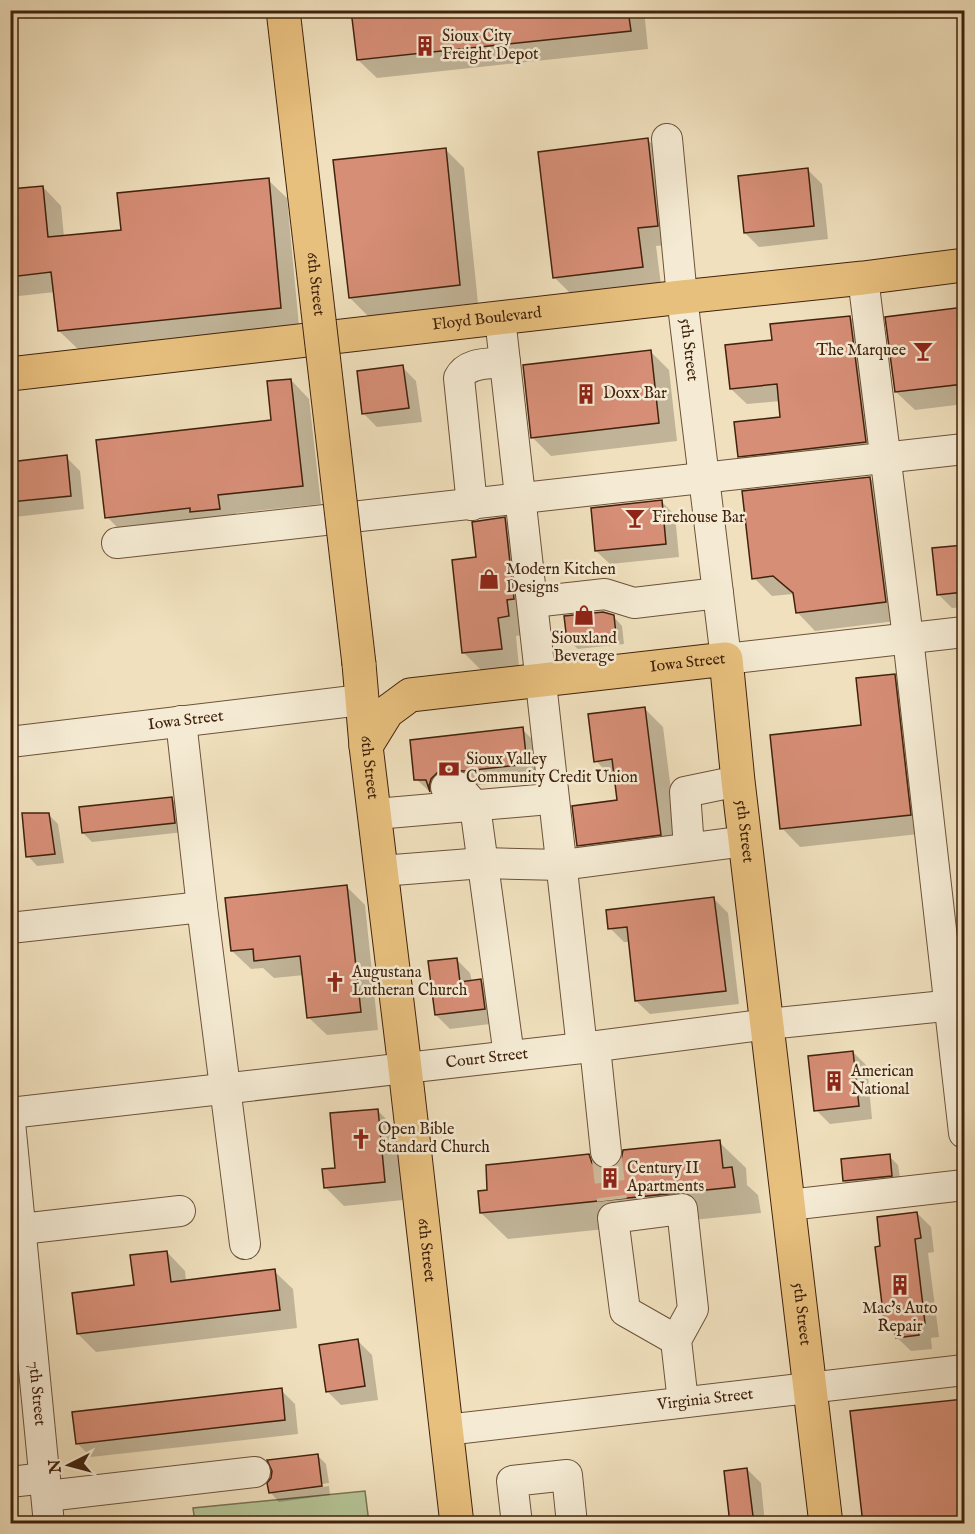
<svg xmlns="http://www.w3.org/2000/svg" width="975" height="1534" viewBox="0 0 975 1534" font-family="'IM FELL English',serif">
<rect width="100%" height="100%" fill="#f0e0bd"/>
<filter id="stains"><feTurbulence type="fractalNoise" baseFrequency=".00333" numOctaves="4"/><feColorMatrix values="0 0 0 0 .2 0 0 0 0 .09 0 0 0 0 .02 0 0 0 .5 -.17"/></filter>
<radialGradient id="worn" r=".72"><stop offset=".6" stop-color="#630" stop-opacity="0"/><stop offset="1" stop-color="#630" stop-opacity=".3"/></radialGradient>
<path fill="#b5c395" stroke="#7b7251" stroke-width="1.5" d="M365,1491L369,1523H195L193,1508Z"/>
<path fill="#0003" d="M353,10H644L648,49L377,78L358,60Z
M647,139L666,158L676,244L656,246L661,285L572,295L554,277Z
M445,149L464,168L478,303L368,316L350,298Z
M808,170L822,184L828,239L759,247L745,233Z
M268,180L287,198L299,326L78,349L59,331L55,292L10,297V191L43,187L61,206L64,237L122,232Z
M964,309V404L915,410L896,392L887,318Z
M850,317L865,333L881,458L755,472L739,456L782,418L780,401L747,404L731,389L773,341Z
M651,352L669,370L677,441L551,456L532,437Z
M402,367L416,381L422,422L377,427L363,413Z
M291,380L309,399L321,504L236,513L238,527L125,535L107,517L272,421Z
M66,457L80,471L84,509L15,517L10,512V463Z
M870,478L888,497L904,620L815,631L797,612L795,596L793,594L772,596L754,578Z
M661,501L675,515L679,557L610,564L596,551Z
M505,519L523,537L527,634L516,636L519,667L482,671L463,652L477,559Z
M964,547V607L952,608L939,595L934,550Z
M613,616L622,626L624,644L578,649L568,640Z
M894,676L913,694L928,833L800,847L782,828L862,727Z
M645,709L663,727L679,853L596,863L578,845L619,802L616,779H614L596,761Z
M522,729L536,743L540,777L480,785L461,783L443,804L416,779Z
M172,799L181,808L184,832L92,842L83,833Z
M48,814L58,824L64,863L37,866L28,856Z
M346,886L365,905L378,1030L327,1035L308,1017L304,975L274,978L263,968L251,969L232,951Z
M714,899L728,913L739,1004L650,1014L636,1001L630,942H624L610,928Z
M456,959L470,973L472,982L481,981L495,995L498,1023L450,1029L436,1015Z
M853,1052L867,1066L872,1119L830,1124L816,1110Z
M377,1110L396,1129L403,1200L344,1206L326,1188Z
M719,1142L746,1168L747,1185L758,1195L761,1213L508,1239L481,1213L488,1191L588,1156L602,1170L609,1171Z
M889,1156L898,1165L901,1185L853,1190L844,1181Z
M917,1213L931,1227L934,1252L928,1253L939,1337L931,1338L932,1349L911,1351L887,1328L882,1247Z
M167,1252L185,1271L186,1281L274,1271L293,1289L297,1328L96,1352L78,1334L136,1287Z
M358,1341L372,1355L378,1400L341,1405L327,1391Z
M281,1390L295,1404L298,1434L91,1457L77,1443Z
M964,1400V1524H865L852,1412Z
M317,1455L326,1464L329,1483L277,1490V1493L329,1486L330,1495L279,1502L270,1492Z
M747,1469L761,1483L765,1524H731Z"/>
<path fill="#d68e76" stroke="#41220d" stroke-width="1.5" d="M351,10H628L631,31L357,60Z
M648,138L658,226L638,228L643,267L553,278L538,152Z
M446,148L460,285L349,298L333,160Z
M808,168L814,226L744,233L738,176Z
M269,178L281,308L58,331L51,272L10,277V189L43,186L48,237L121,230L117,193Z
M964,307V384L895,392L885,317Z
M850,316L866,442L738,457L734,422L780,417L777,384L730,389L725,345L772,340L770,324Z
M651,350L659,423L531,438L523,365Z
M403,365L409,408L362,414L357,371Z
M291,379L303,486L218,495L220,509L190,512V508L105,518L96,440L271,420L267,381Z
M67,455L71,496L10,502V462Z
M870,477L886,602L796,613L793,593L773,576L752,579L742,491Z
M662,500L666,544L595,551L591,508Z
M505,517L514,599L507,600L509,616L498,618L502,649L462,653L452,560L476,557L472,522Z
M964,545V592L937,595L932,548Z
M603,612L614,615L616,635L567,641L564,616Z
M895,674L911,815L780,829L770,735L861,725L856,678Z
M645,707L661,835L577,846L572,806L617,800L612,759L594,762L588,714Z
M523,727L527,764L465,771L446,770L438,772L431,779L429,786L430,792L426,780H414L410,740Z
M172,797L175,823L82,833L79,807Z
M22,813H49L55,854L26,857Z
M347,885L361,1012L307,1018L300,956L254,961L253,949L231,951L225,898Z
M714,897L726,991L635,1001L627,927L608,929L606,910Z
M457,958L460,982L481,979L485,1009L435,1015L428,961Z
M853,1051L859,1106L814,1111L808,1056Z
M378,1109L385,1182L324,1188L322,1169L335,1168L330,1113Z
M720,1140L723,1168L732,1167L735,1187L480,1213L478,1191L487,1190L486,1165L589,1154L592,1163L598,1167L608,1169L617,1166L621,1160L623,1150Z
M890,1154L892,1176L843,1181L841,1159Z
M917,1212L921,1238L915,1239L925,1323L918,1324L919,1335L896,1338L894,1327L885,1329L875,1247L880,1246L877,1217Z
M167,1251L171,1282L275,1269L280,1310L77,1334L72,1293L134,1285L130,1255Z
M358,1339L365,1386L326,1392L319,1345Z
M282,1388L285,1420L76,1444L72,1412Z
M964,1399V1524H863L850,1411Z
M318,1454L322,1486L269,1493L267,1483L271,1478L272,1471L267,1460Z
M747,1468L754,1524H730L724,1471Z"/>
<g fill="none" stroke-linecap="round" stroke-linejoin="round">
<path stroke="#cdba9a" stroke-width="30" stroke-dasharray="30 15" stroke-linecap="butt" d="M606,1152L612,1200"/>
<g stroke="#6d5239" stroke-width="32">
<g id="minor">
<path id="s1" d="M667,139L682,297L726,659L964,632"/>
<path d="M863,278L908,638L964,1133"/>
<path d="M500,318L582,1048"/>
<path d="M472,505L459,378C467,362 488,364 505,362"/>
<path d="M117,543L964,449"/>
<path d="M533,602L605,594L634,603L718,593"/>
<path d="M181,721L202,907L245,1244"/>
<path id="s2" d="M10,742L361,700"/>
<path d="M446,787H458L475,806L509,1056"/>
<path d="M376,814L538,800"/>
<path d="M689,848L685,792L738,781"/>
<path d="M381,871L483,863L562,865L746,841"/>
<path d="M10,928L202,907"/>
<path d="M595,1047L606,1152"/>
<path id="s3" d="M10,1113L582,1048L768,1024L964,1004"/>
<path id="s4" d="M10,1122L49,1524"/>
<path d="M789,1205L964,1185"/>
<path d="M21,1229L180,1211"/>
<path d="M676,1340L625,1311L613,1218L682,1209L693,1309L676,1340L683,1402"/>
<path id="s5" d="M446,1430L964,1370"/>
<path d="M10,1482L45,1478"/>
<path d="M47,1496L255,1472"/>
<path d="M517,1524L512,1481L567,1475L572,1524"/>
</g>
</g>
<g stroke="#41220d" stroke-width="35">
<g id="major">
<path id="s6" d="M10,374L682,297L863,278L964,265"/>
<path id="s7" d="M359,664L366,746L405,1068L457,1524"/>
<path id="s8" d="M366,746L387,712L410,695L726,659L738,781L826,1524"/>
</g>
</g>
<use href="#minor" stroke="#f5ebd4" stroke-width="30"/>
<use href="#major" stroke="#e8c07e" stroke-width="33"/>
<g stroke="#41220d" stroke-width="35" stroke-linecap="butt">
<g id="major-bridge">
<path id="s9" d="M283,10L359,664"/>
</g>
</g>
<use href="#major-bridge" stroke="#e8c07e" stroke-width="33"/>
</g>
<defs>
<g id="building-bare" transform="scale(1.62)"><path d="M-4-6H4V6H1V3H-1V6H-4ZM-2.5-4.3h1.7v1.8h-1.7ZM.8-4.3h1.7v1.8H.8ZM-2.5-1h1.7V.8h-1.7ZM.8-1h1.7V.8H.8Z" fill="#8f2418" stroke="#f5ebd4" stroke-width="2.5" paint-order="stroke"/></g>
<g id="bar-bare" transform="scale(1.62)"><path d="M-6-5H6L.8 .8V4.5H3.5V6h-7V4.5H-.8V.8Z" fill="#8f2418" stroke="#f5ebd4" stroke-width="2.5" paint-order="stroke"/></g>
<g id="shop-bare" transform="scale(1.62)"><path d="M-5-2.5h2.3a2.7 3.5 0 0 1 5.4 0H5L5.5 6h-11ZM-1.5-2.5h3a1.5 2.3 0 0 0-3 0Z" fill="#8f2418" stroke="#f5ebd4" stroke-width="2.5" paint-order="stroke"/></g>
<g id="bank-bare" transform="scale(1.62)"><path d="M-6-4H6V4H-6ZM0-2.3a2.3 2.3 0 1 0 0 4.6a2.3 2.3 0 1 0 0-4.6Z" fill="#8f2418" stroke="#f5ebd4" stroke-width="2.5" paint-order="stroke"/></g>
<g id="church-bare" transform="scale(1.62)"><path d="M-1.2-6h2.4v3.5h3.3v2.4h-3.3V6h-2.4V-.1h-3.3v-2.4h3.3Z" fill="#8f2418" stroke="#f5ebd4" stroke-width="2.5" paint-order="stroke"/></g>
</defs>
<g fill-rule="evenodd">
<use href="#building-bare" x="425" y="46"/>
<use href="#bar-bare" x="923" y="351"/>
<use href="#building-bare" x="586" y="394"/>
<use href="#bar-bare" x="635" y="518"/>
<use href="#shop-bare" x="489" y="579"/>
<use href="#shop-bare" x="584" y="615"/>
<use href="#bank-bare" x="449" y="769"/>
<use href="#church-bare" x="335" y="982"/>
<use href="#building-bare" x="834" y="1081"/>
<use href="#church-bare" x="361" y="1139"/>
<use href="#building-bare" x="610" y="1178"/>
<use href="#building-bare" x="900" y="1285"/>
</g>
<g text-anchor="middle" dominant-baseline="central" stroke-width="5" stroke-linejoin="round" paint-order="stroke">
<g font-size="16" fill="#41220d" stroke="#f5ebd4" text-anchor="start">
<text x="442" y="37">Sioux City<tspan x="442" dy="18">Freight Depot</tspan></text>
<text x="906" y="351" text-anchor="end">The Marquee</text>
<text x="603" y="394">Doxx Bar</text>
<text x="652" y="518">Firehouse Bar</text>
<text x="506" y="570">Modern Kitchen<tspan x="506" dy="18">Designs</tspan></text>
<text x="584" y="639" text-anchor="middle">Siouxland<tspan x="584" dy="18">Beverage</tspan></text>
<text x="466" y="760">Sioux Valley<tspan x="466" dy="18">Community Credit Union</tspan></text>
<text x="352" y="973">Augustana<tspan x="352" dy="18">Lutheran Church</tspan></text>
<text x="851" y="1072">American<tspan x="851" dy="18">National</tspan></text>
<text x="378" y="1130">Open Bible<tspan x="378" dy="18">Standard Church</tspan></text>
<text x="627" y="1169">Century II<tspan x="627" dy="18">Apartments</tspan></text>
<text x="900" y="1309" text-anchor="middle">Mac's Auto<tspan x="900" dy="18">Repair</tspan></text>
</g>
<g font-size="16" fill="#41220d" stroke="#f5ebd4">
<text stroke="none"><textPath href="#s9" startOffset="276">6th Street</textPath></text>
<text stroke="none"><textPath href="#s6" startOffset="480">Floyd Boulevard</textPath></text>
<text stroke="none"><textPath href="#s1" startOffset="212">5th Street</textPath></text>
<text stroke="none"><textPath href="#s8" startOffset="348">Iowa Street</textPath></text>
<text stroke="none"><textPath href="#s2" startOffset="177">Iowa Street</textPath></text>
<text stroke="none"><textPath href="#s7" startOffset="104">6th Street</textPath></text>
<text stroke="none"><textPath href="#s8" startOffset="560">5th Street</textPath></text>
<text stroke="none"><textPath href="#s3" startOffset="480">Court Street</textPath></text>
<text stroke="none"><textPath href="#s7" startOffset="590">6th Street</textPath></text>
<text stroke="none"><textPath href="#s8" startOffset="1046">5th Street</textPath></text>
<text stroke="none"><textPath href="#s4" startOffset="273">7th Street</textPath></text>
<text stroke="none"><textPath href="#s5" startOffset="261">Virginia Street</textPath></text>
</g>
</g>
<rect width="975" height="1534" fill="none" stroke="#f0e0bd" stroke-width="36"/>
<rect x="12" y="12" width="951" height="1510" fill="none" stroke="#41220d" stroke-width="3"/>
<rect x="18" y="18" width="939" height="1498" fill="none" stroke="#41220d" stroke-width="1.5"/>
<g transform="translate(69 1465) rotate(264)" stroke="#f5ebd4" stroke-width="4.5" paint-order="stroke">
<path d="M0-4.5L10 22L0 15L-10 22Z" fill="#41220d"/>
<text y="-9" font-size="16" font-weight="bold" text-anchor="middle" fill="#41220d">N</text>
</g>
<rect width="100%" height="100%" filter="url(#stains)"/>
<rect width="100%" height="100%" fill="url(#worn)"/>
</svg>
